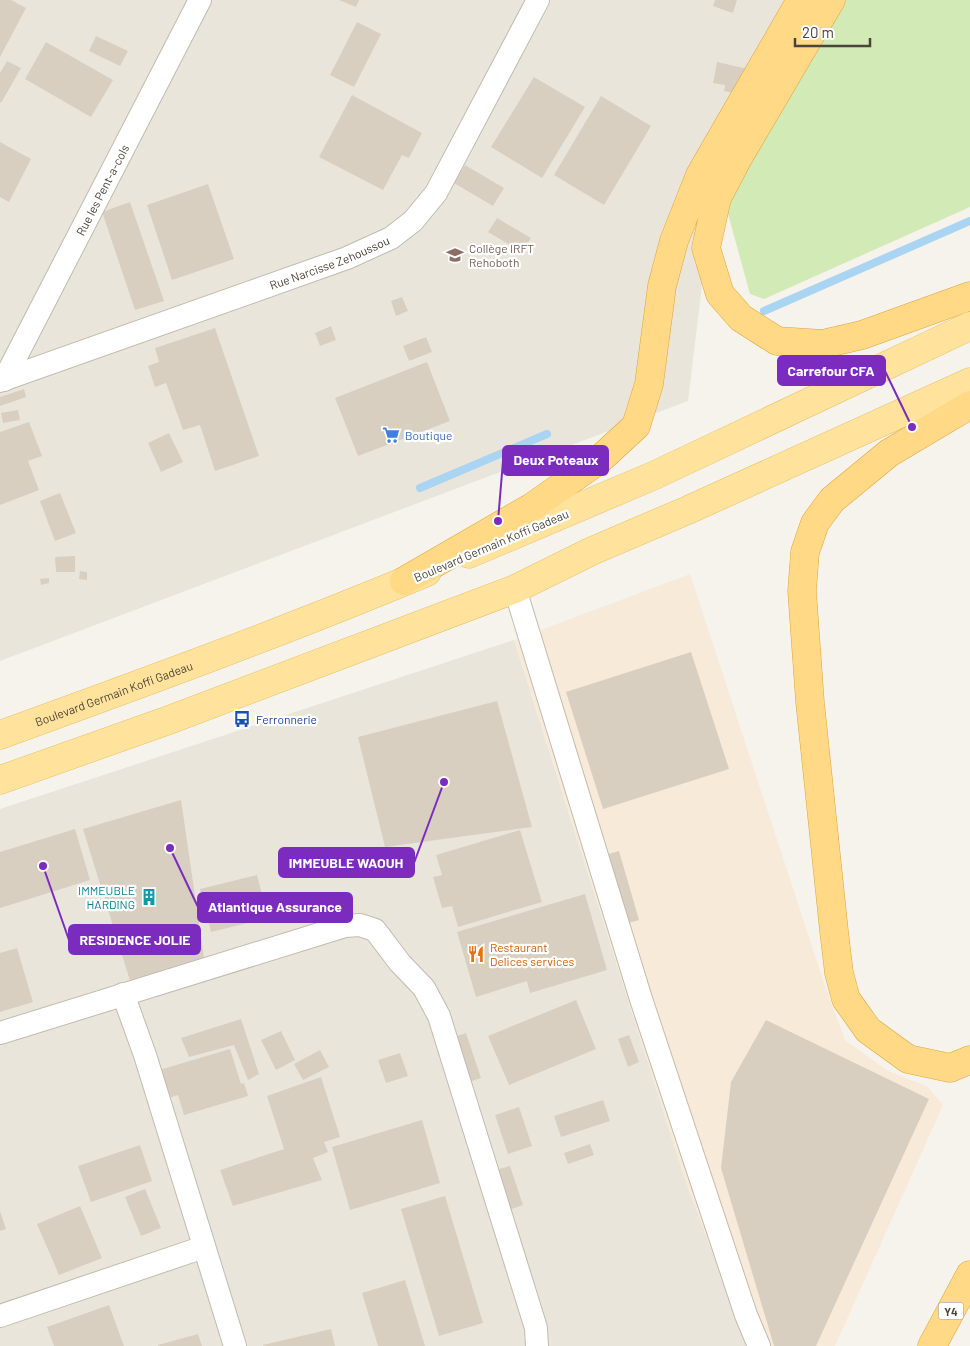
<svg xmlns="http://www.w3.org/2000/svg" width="970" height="1346" viewBox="0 0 970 1346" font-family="Barlow,sans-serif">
<rect width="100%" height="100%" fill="#f6f3ec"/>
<path fill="#eae5da" d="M0,0H815L716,170L688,401L0,661Z
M514,640L684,1176L747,1346H0V809Z"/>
<path fill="#f7ead8" d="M690,574L823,980L845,1040L888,1071L927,1086L943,1105L835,1346H747L684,1176L514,640Z"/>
<path fill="#d2eab5" d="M815,0H970V207L764,299L750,294L716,170Z"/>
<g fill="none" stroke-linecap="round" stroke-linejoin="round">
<path stroke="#a9d4f2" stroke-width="8" d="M764,311L970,221
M420,488L547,434"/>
</g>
<path fill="#d8cfc1" d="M0,0H11L26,8L0,57Z
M339,0H359L356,7Z
M715,0H737L733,13L713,6Z
M357,22L381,34L354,87L330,75Z
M96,36L128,51L120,66L89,51Z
M46,42L113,80L91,117L25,79Z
M7,61L21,68L1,103L0,102V73Z
M717,62L748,69L741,95L724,91L725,85L713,83Z
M534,77L585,107L542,178L491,147Z
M352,95L422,133L409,158L402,155L383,190L319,157Z
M601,96L651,126L604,205L554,175Z
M0,142L31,159L9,202L0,197Z
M465,165L504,188L493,206L454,183Z
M208,184L234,259L172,280L147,205Z
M130,202L164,301L135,310L102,212Z
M497,218L531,238L522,252L488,232Z
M402,297L408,311L396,316L391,301Z
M331,326L336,340L320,346L315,333Z
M215,328L259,456L215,471L200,425L183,430L166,383L155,387L148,366L159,362L155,348Z
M426,337L432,352L409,361L403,346Z
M427,362L450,421L358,456L335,398Z
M24,389L26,397L0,406V397Z
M18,410L20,420L3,423L1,413Z
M29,422L42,456L28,461L39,490L0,505V432Z
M169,433L183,462L161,472L148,443Z
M60,493L76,533L55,541L40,501Z
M75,556V572H56L55,557Z
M80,571L87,572V580L79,579Z
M49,578V583L41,585L40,579Z
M691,652L729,769L603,809L566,692Z
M497,701L532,827L385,847L358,737Z
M181,800L205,964L131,984L83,829Z
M75,829L90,880L0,908V852Z
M520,830L542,902L458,927L452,906L442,908L433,877L442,875L436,855Z
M619,851L639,920L625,924L605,855Z
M257,875L268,918L211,932L200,889Z
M585,894L607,970L530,993L527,981L476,997L457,932Z
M17,948L33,1002L0,1012V953Z
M576,1000L596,1049L509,1085L488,1036Z
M241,1019L259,1074L248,1080L234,1045L189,1057L181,1038Z
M766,1020L929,1099L816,1346H774L721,1168L731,1082Z
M281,1031L295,1060L276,1070L261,1040Z
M466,1033L481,1078L463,1084L448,1039Z
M629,1035L639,1062L628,1067L618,1039Z
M230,1049L241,1084L244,1083L248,1096L184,1115L178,1095L165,1099L156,1071Z
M320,1050L329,1067L303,1080L294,1064Z
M400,1053L408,1076L386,1083L378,1060Z
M321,1077L340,1137L324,1142L328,1152L313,1158L322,1180L233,1206L220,1170L284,1149L267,1096Z
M603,1100L610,1121L561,1137L554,1116Z
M519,1107L532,1146L508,1154L495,1115Z
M422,1120L440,1183L350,1210L332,1147Z
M590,1144L594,1155L568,1164L564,1153Z
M140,1145L152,1181L91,1202L78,1166Z
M510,1166L523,1205L506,1211L492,1171Z
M145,1189L161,1228L141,1236L125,1197Z
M445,1196L483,1323L439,1336L401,1209Z
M80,1206L102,1258L59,1275L37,1224Z
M0,1211L6,1229L0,1231Z
M405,1280L425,1346H378L362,1293Z
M109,1305L124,1346H54L47,1327Z
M331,1329L335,1346H263V1345Z
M198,1334L202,1346H158V1345Z"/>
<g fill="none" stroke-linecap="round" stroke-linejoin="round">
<g stroke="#c2bbae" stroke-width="24">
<g id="minor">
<path id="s1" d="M4,380L200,0"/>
<path id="s2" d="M0,381L347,258L391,238L413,221L436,193L538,0"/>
<path d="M515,589L641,999L746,1315L759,1346"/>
<path d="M123,994L145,1055L235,1346"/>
<path d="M0,1033L345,926L360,925L375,930L400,963L424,988L439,1016L536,1328L537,1346"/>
<path d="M0,1316L204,1247"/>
</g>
</g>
<g stroke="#e6c16a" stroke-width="29">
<g id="primary">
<path d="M469,554L655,475L970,326"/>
<path id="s3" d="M0,735C143,683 286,631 427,572"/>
<path d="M0,780L169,720L515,589L592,551L688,510L970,382"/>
</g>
</g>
<g stroke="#e0a43c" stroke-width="29">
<path id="trunk" d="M831,0L738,158L717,198L706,248L720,294L741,318L777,341L823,344L862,335L970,296
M970,405L889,453L832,500L815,523L805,552L802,591L810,702L834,931L839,973L846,999L868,1030L908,1059L950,1068L970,1060
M404,581L532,507L599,460L636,426L649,384L662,286L674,241L700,175L801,0
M932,1346L970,1275"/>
</g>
<use href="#minor" stroke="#fff" stroke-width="22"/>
<use href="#primary" stroke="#ffe39c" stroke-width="28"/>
<use href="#trunk" stroke="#ffd985" stroke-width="28"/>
</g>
<defs>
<g id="school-bare" transform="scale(1.35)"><path d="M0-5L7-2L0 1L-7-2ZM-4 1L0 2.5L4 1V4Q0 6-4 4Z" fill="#8d6e63" stroke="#fff" stroke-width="2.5" paint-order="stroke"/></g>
<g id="supermarket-bare" transform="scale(1.35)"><path d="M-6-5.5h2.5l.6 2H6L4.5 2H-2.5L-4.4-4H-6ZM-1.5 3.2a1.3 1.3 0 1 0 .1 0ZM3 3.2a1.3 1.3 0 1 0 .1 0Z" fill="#3f7fe0" stroke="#fff" stroke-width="2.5" paint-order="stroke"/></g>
<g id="bus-bare" transform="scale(1.35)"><path d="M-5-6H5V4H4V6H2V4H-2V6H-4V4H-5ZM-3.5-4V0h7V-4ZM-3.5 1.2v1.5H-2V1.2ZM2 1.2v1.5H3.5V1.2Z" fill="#1a4fb4" stroke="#fff" stroke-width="2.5" paint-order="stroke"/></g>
<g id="building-bare" transform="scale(1.35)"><path d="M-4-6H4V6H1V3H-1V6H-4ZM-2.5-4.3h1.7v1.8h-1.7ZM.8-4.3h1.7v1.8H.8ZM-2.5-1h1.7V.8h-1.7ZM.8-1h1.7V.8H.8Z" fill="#0f9aa8" stroke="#fff" stroke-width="2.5" paint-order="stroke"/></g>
<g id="restaurant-bare" transform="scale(1.35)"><path d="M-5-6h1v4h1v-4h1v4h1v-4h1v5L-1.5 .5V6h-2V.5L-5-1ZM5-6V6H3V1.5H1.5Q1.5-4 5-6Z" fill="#e8710a" stroke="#fff" stroke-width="2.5" paint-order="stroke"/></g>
</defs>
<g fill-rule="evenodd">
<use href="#school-bare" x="455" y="255"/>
<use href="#supermarket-bare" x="391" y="435"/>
<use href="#bus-bare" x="242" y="719"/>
<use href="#building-bare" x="149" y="897"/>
<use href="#restaurant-bare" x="476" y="954"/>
</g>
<g text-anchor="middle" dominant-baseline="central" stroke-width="4.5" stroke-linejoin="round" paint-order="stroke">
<rect fill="#fff" stroke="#817c74" stroke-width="1" x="938.5" y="1302.5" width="25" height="17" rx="4"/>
<g font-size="11" font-weight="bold" fill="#4b4439">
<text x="951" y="1311">Y4</text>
</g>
<g font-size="12" fill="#4b4439" stroke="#fff">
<text stroke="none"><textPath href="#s1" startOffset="214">Rue les Pent-a-cols</textPath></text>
<text stroke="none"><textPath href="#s2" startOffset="350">Rue Narcisse Zehoussou</textPath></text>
<text transform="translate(491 545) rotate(-23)">Boulevard Germain Koffi Gadeau</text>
<text stroke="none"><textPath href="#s3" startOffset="121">Boulevard Germain Koffi Gadeau</textPath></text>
</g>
<g font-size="12" fill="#785e54" stroke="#fff" text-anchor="start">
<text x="469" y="248">Collège IRFT<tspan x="469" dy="14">Rehoboth</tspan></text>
</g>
<g font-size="12" fill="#366cbe" stroke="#fff" text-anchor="start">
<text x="405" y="435">Boutique</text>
</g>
<g font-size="12" fill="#164399" stroke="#fff" text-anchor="start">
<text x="256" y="719">Ferronnerie</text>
</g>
<g font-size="12" fill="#0d838f" stroke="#fff" text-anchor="end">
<text x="135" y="890">IMMEUBLE<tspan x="135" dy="14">HARDING</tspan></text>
</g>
<g font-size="12" fill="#c56008" stroke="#fff" text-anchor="start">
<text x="490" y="947">Restaurant<tspan x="490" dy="14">Delices services</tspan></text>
</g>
</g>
<path fill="none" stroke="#7b2cbf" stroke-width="2" d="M912 427L885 371M498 521L503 461M444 782L414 863M170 848L198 907M43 866L69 940"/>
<g fill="#7b2cbf" stroke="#fff" stroke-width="2">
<circle cx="912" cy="427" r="5"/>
<circle cx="498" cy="521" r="5"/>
<circle cx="444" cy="782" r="5"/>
<circle cx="170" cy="848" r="5"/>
<circle cx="43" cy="866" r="5"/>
</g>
<g fill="#7b2cbf" stroke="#7b2cbf" stroke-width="2">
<rect x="778" y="356" width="107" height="29" rx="5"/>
<rect x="503" y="446" width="105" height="29" rx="5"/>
<rect x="279" y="848" width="135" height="29" rx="5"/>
<rect x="198" y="893" width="154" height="29" rx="5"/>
<rect x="69" y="925" width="131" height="29" rx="5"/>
</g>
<g font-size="14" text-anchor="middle" font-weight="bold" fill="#fff">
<text x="831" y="376">Carrefour CFA</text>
<text x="556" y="465">Deux Poteaux</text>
<text x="346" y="868">IMMEUBLE WAOUH</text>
<text x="275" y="912">Atlantique Assurance</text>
<text x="135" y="945">RESIDENCE JOLIE</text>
</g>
<path d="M795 38v8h75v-8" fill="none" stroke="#4b4439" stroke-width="2.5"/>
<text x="802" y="38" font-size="15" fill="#4b4439" stroke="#ffffff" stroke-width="4" paint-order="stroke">20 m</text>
</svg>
